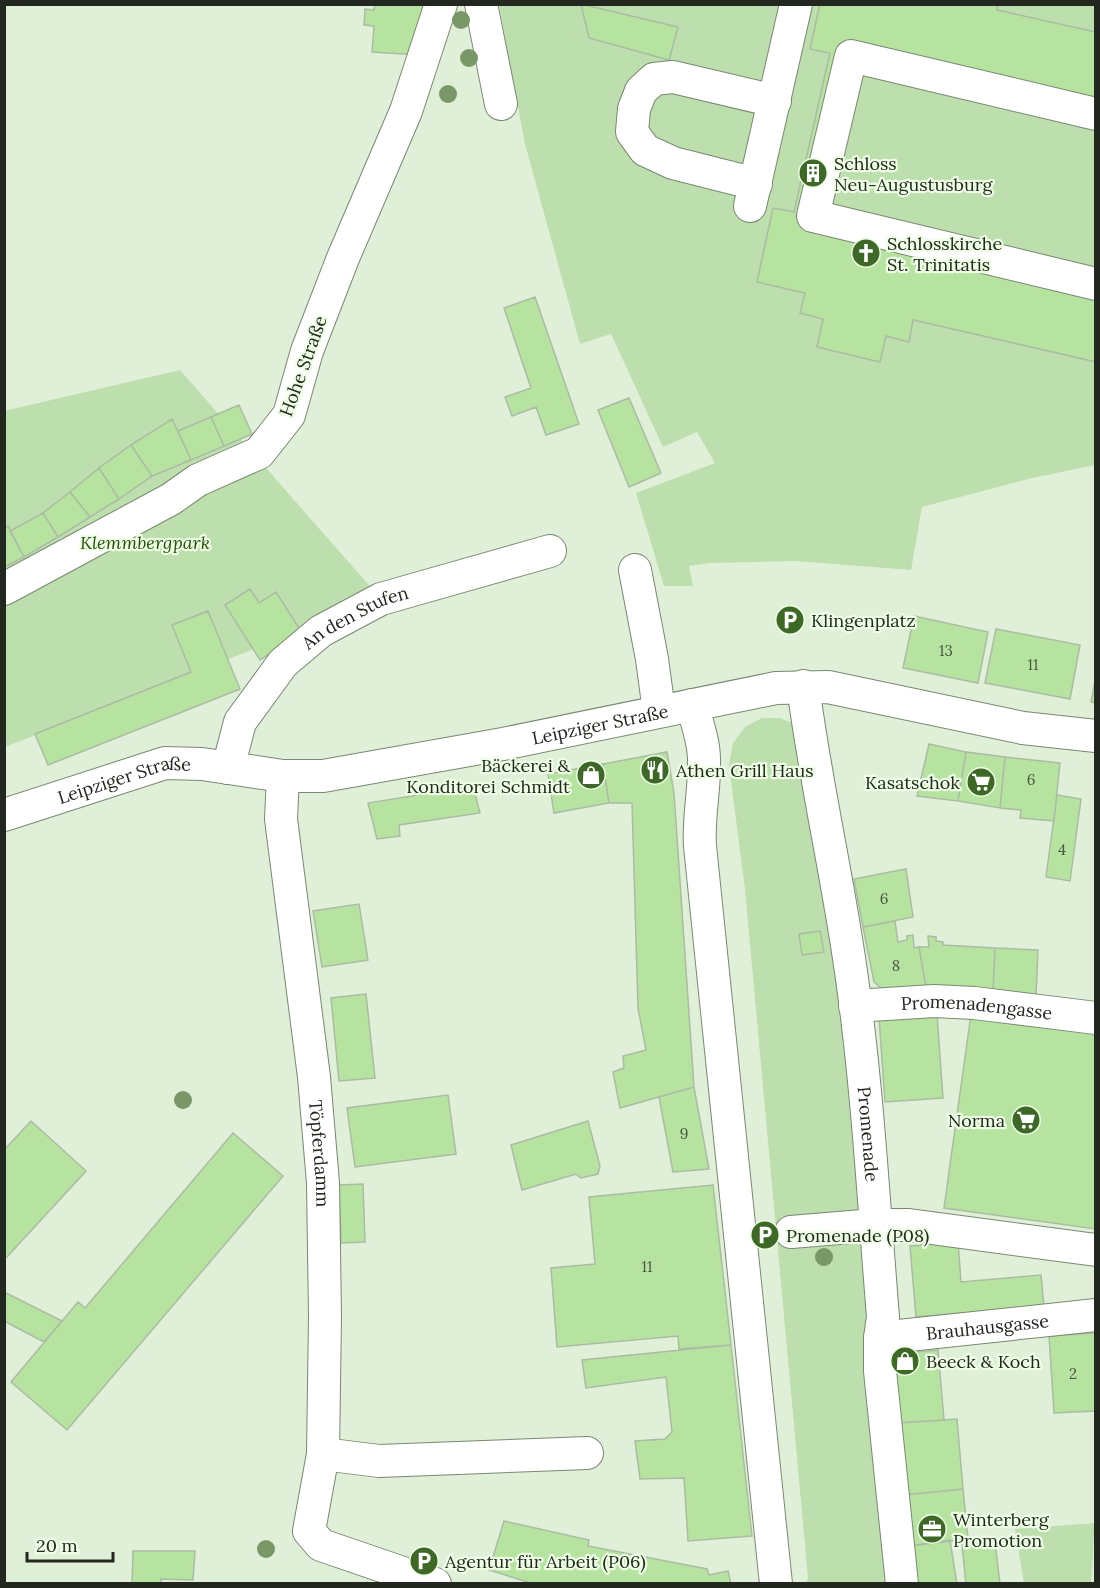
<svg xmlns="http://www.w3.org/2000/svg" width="1100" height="1588" viewBox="0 0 1100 1588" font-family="Lora,serif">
<rect width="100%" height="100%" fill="#e0f0d8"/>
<path fill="#bddead" d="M499,5H1095V465L1032,478L922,507L911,570L795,561L709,563L689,566L693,586H664L636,493L715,463L697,432L663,447L611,334L580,344L525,144Z
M180,370L381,599L5,747L4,411Z
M762,718H780L795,724L834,904L862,1237L883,1556L888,1583H806L808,1578L745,890L729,765L733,743L745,727Z
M1095,1523L1091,1583H1024L1015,1529Z"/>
<path fill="#b7e3a1" stroke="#abbba4" stroke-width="1.5" d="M375,4H423L419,55L372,52L374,26L364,25L365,9L374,10Z
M581,4L678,27L669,60L589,38Z
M820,4H998L997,10L1096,32V114L851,56L813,216L1096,284V362L913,320L909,342L886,336L880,362L817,347L823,319L800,313L805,293L757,282L773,208L794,212L830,53L810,49Z
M535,297L579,424L546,435L536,407L512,416L505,397L531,388L504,308Z
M629,398L661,473L629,487L598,410Z
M239,405L252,434L224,446L211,417Z
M211,417L224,446L191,460L178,431Z
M172,419L191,460L152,476L131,445Z
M131,445L152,476L119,499L99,468Z
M99,468L119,499L90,517L70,492Z
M70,492L90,517L58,537L43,513Z
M43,513L58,537L24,557L10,531Z
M8,526L24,557L4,567V528Z
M250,589L259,603L276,592L302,633L260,660L225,605Z
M208,611L240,689L48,765L35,734L191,672L172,625Z
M914,616L988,632L978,683L903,668Z
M996,629L1080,645L1070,699L985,683Z
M1096,676V703L1091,702Z
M929,744L966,752L958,801L917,796Z
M667,752L674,793L694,1087L620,1108L613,1072L624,1068L623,1056L646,1050L638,1008L632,803H609L603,764Z
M966,752L1005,757L1000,808L958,801Z
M1005,757L1060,763L1054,821L1020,818L1021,810L1000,808Z
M603,764L609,803L554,813L548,774Z
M473,786L480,813L399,825L400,836L377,839L368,803Z
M1057,795L1081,799L1070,881L1046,877Z
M906,869L913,917L863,927L854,879Z
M359,904L368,960L322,967L313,911Z
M895,921L898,942L907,940V936L913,935L914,948L919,947L926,987L885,991L874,982L863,927Z
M820,931L824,952L802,955L799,934Z
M928,936L936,937V941L943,942V945L995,948L993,993L926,987L919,947H929Z
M995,948L1038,950L1036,996L993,993Z
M366,994L375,1078L339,1081L331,998Z
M937,1014L943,1098L885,1102L879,1018Z
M971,1014L1096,1032V1229L944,1208Z
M694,1087L709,1169L673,1172L659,1097Z
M448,1095L456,1154L355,1167L347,1108Z
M31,1121L86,1171L4,1260V1150Z
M588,1121L600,1166L598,1174L581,1178L576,1174L522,1190L511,1145Z
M233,1133L283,1176L67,1430L11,1382L78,1302L85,1308Z
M363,1184L365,1242L341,1243L339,1185Z
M713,1185L731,1345L679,1349L678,1336L557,1347L551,1268L595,1264L589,1197Z
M958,1242L961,1282L1041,1275L1044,1306L916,1317L910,1246Z
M4,1292L62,1321L44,1342L4,1321Z
M1096,1333V1411L1054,1413L1049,1336Z
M731,1345L752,1536L688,1541L684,1478L640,1479L635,1441L665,1439L672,1432L666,1377L586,1388L582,1360Z
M938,1350L944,1420L898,1423L893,1354Z
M957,1419L963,1489L904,1495L898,1423Z
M963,1489L968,1539L910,1546L904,1495Z
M504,1521L589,1540L588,1546L707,1569L709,1575L728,1571L731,1584H534L489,1570Z
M950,1540L957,1584H916L910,1546Z
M995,1542L1000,1584H966L962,1545Z
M133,1551H195L193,1580L161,1579V1584H132Z"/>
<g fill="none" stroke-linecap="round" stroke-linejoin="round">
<g stroke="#798872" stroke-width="34">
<g id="minor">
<path d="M481,4L501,104"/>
<path d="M1096,114L851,56L813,216L1096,284"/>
<path d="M756,184L673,163L645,150L632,132L634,109L641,91L654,79L673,77L775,101"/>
<path d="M750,206L796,4"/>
<path d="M635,570L652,659L659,711"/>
<path d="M4,589L171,499L198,480L259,453L289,415L307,351L343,258L406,111L441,4"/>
<path id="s1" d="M803,686C816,787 840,886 853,986C868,1096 874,1207 883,1317L880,1338V1371L902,1584"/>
<path d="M692,705C697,723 704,741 704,760C705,789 698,817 700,846L776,1584"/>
<path id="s2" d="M228,768L240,722L283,663L321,631L381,599L550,551"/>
<path id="s3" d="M283,776L281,819L314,1077L323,1183L325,1316L323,1454L309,1531L321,1545L435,1584"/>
<path id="s4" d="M4,815L165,763L202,764L283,776H323L503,744L776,688L828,687L1023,728L1096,736"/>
<path id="s5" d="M855,1006L934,1001L974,1003L1096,1018"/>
<path d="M791,1232L875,1225H909L1096,1250"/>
<path id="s6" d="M880,1338L1096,1315"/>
<path d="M323,1454L379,1461L587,1453"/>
</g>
</g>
<use href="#minor" stroke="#fff" stroke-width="32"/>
</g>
<g fill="#7a9768">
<circle cx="461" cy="20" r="9"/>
<circle cx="469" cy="58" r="9"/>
<circle cx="448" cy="94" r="9"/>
<circle cx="183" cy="1100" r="9"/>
<circle cx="824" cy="1257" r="9"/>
<circle cx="266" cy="1549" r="9"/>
</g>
<defs>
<g id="building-disc" transform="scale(1.5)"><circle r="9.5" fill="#3e6825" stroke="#edfee5"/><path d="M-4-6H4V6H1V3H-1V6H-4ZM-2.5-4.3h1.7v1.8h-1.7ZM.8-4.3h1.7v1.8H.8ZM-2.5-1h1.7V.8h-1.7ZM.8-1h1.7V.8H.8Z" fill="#fff"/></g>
<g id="church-disc" transform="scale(1.5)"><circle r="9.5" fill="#3e6825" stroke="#edfee5"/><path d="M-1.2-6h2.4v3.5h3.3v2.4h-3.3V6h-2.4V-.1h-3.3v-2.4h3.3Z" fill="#fff"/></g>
<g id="parking-disc" transform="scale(1.5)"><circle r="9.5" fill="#3e6825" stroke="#edfee5"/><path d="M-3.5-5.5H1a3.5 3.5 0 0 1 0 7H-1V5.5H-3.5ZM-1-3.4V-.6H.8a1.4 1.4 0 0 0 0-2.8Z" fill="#fff"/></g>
<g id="restaurant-disc" transform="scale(1.5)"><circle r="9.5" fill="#3e6825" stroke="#edfee5"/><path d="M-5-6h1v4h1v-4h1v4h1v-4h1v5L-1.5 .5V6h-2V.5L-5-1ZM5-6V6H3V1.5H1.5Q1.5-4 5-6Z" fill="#fff"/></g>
<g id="shop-disc" transform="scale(1.5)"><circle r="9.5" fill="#3e6825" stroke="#edfee5"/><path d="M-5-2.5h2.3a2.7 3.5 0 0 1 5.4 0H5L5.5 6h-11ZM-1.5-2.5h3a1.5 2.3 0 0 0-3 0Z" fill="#fff"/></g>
<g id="supermarket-disc" transform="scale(1.5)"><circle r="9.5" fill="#3e6825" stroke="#edfee5"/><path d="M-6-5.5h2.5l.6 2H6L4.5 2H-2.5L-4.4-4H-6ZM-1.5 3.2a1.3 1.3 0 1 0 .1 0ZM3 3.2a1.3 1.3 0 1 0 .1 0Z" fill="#fff"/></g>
<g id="office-disc" transform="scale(1.5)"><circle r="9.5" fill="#3e6825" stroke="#edfee5"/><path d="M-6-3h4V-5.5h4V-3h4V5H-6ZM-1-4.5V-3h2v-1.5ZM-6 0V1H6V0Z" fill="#fff"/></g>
</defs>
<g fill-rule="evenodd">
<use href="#building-disc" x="813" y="173"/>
<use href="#church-disc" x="866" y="253"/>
<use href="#parking-disc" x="790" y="620"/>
<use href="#restaurant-disc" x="655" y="770"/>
<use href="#shop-disc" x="591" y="775"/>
<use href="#supermarket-disc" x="981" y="782"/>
<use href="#supermarket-disc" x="1026" y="1120"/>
<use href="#parking-disc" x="765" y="1235"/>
<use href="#shop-disc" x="905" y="1361"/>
<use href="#office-disc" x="932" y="1529"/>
<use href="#parking-disc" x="424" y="1561"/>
</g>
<g text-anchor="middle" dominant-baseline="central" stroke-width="4.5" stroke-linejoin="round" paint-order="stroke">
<g font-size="15" fill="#475740">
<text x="946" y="650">13</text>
<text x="1033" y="664">11</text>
<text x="1031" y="779">6</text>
<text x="1062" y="849">4</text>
<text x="884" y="898">6</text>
<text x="896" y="965">8</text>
<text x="684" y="1133">9</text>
<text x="647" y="1266">11</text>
<text x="1073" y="1373">2</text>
</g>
<g font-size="18" fill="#22281f" stroke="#edfee5" text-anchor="start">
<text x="834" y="163">Schloss<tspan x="834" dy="21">Neu-Augustusburg</tspan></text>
<text x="887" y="243">Schlosskirche<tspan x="887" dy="21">St. Trinitatis</tspan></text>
<text x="811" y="620">Klingenplatz</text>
<text x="570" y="765" text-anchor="end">Bäckerei &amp;<tspan x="570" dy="21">Konditorei Schmidt</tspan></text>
<text x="676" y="770">Athen Grill Haus</text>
<text x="960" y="782" text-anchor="end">Kasatschok</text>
<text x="1005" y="1120" text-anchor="end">Norma</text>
<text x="786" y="1235">Promenade (P08)</text>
<text x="926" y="1361">Beeck &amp; Koch</text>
<text x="953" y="1519">Winterberg<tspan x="953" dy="21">Promotion</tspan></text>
<text x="445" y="1561">Agentur für Arbeit (P06)</text>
</g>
<g font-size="18" fill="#22281f" stroke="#edfee5">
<text transform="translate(303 366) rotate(-70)">Hohe Straße</text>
<text stroke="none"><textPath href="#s2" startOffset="207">An den Stufen</textPath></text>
<text stroke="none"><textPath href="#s4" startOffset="610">Leipziger Straße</textPath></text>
<text stroke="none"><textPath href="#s4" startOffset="126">Leipziger Straße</textPath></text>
<text stroke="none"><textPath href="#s5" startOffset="122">Promenadengasse</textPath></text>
<text stroke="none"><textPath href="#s1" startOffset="453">Promenade</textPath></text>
<text stroke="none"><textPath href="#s3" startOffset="380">Töpferdamm</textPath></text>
<text stroke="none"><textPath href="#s6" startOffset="108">Brauhausgasse</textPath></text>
</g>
<g font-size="18" font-style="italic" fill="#274f0c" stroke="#edfee5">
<text x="145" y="542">Klemmbergpark</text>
</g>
</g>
<rect width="1100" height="1588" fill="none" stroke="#22281f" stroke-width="12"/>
<path d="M27 1552v9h86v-9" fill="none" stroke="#22281f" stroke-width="3"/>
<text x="36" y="1552" font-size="18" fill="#22281f" stroke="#edfee5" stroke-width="4.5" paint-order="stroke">20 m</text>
</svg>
